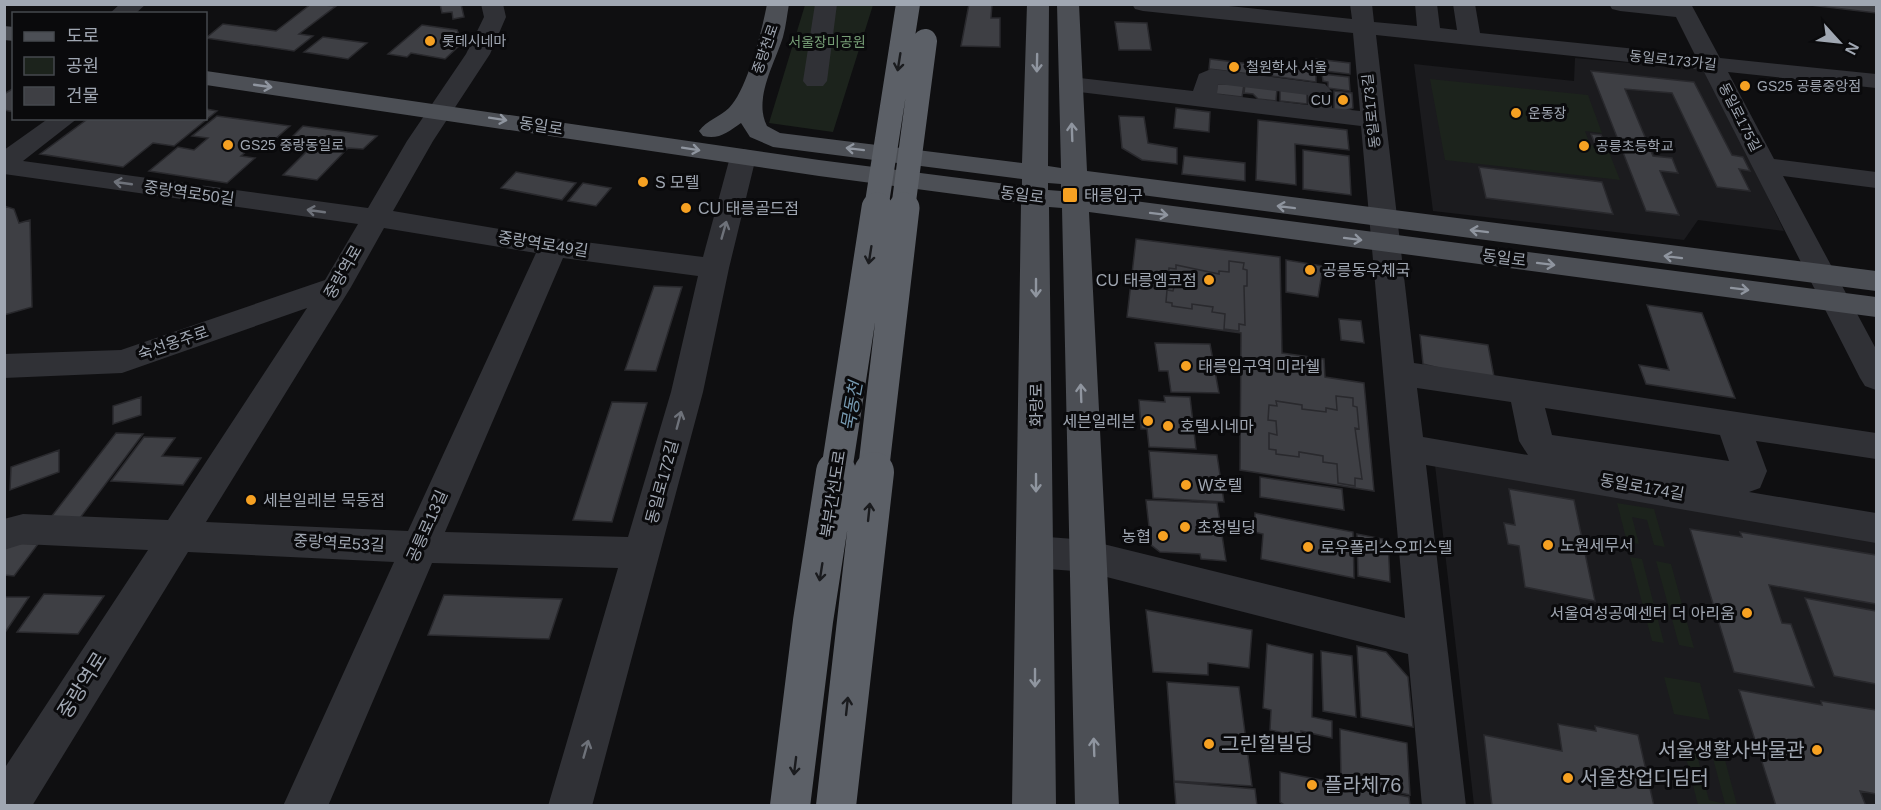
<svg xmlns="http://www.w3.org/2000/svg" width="1881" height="810" viewBox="0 0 1881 810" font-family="Arial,'Noto Sans KR',sans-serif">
<rect width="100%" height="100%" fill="#0f0f11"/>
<path fill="#1b1b1e" d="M1575,58L1708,70L1784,231L1698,220L1684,240L1433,211L1414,64L1574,81Z
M1435,465L1876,540V805H1474Z"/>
<path fill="#1c231c" d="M805,5H873L833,132L769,123Z
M1430,79L1588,95L1602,133L1585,131L1590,145L1607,147L1620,180L1445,160Z
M1617,503L1654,509L1665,547L1654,545L1647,520L1632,517L1639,544L1627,542Z
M1630,557L1642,559L1664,643L1652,641Z
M1656,561L1671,564L1694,648L1679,645Z
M1664,677L1700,683L1710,720L1674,714Z
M1681,738L1693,740L1709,800L1725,804L1709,743L1721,745L1737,805H1698Z"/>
<path fill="#3e3f44" stroke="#29292d" stroke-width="1.5" d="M311,4L336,6L299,34L313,36L294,51L206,38L223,24L276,31Z
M440,4H461L464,17L453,19L452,12L442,13Z
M969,4H992L991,18H1000V47L961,46Z
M1802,4H1876V13Z
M1115,22L1147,23L1151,50H1119Z
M422,25L457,30L460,37L452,44L460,45L445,59L411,53L407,57L388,54Z
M323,37L367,43L348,59L304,52Z
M1210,59L1259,65V75L1209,69Z
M1316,59L1350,63V74L1316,70Z
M1266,65L1316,71V82L1265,75Z
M1591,71L1694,82L1732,155L1743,157L1750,171L1739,169L1750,191L1717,187L1672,93L1625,89L1653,156L1672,158L1678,173L1660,171L1679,215L1646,211Z
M1322,74L1349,77L1350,91L1328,88V82L1323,81Z
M1217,84H1244L1242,97L1216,94Z
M1245,84L1277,88L1276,101L1258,99L1253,94L1244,93Z
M14,88V112L4,110V94Z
M1280,88L1307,91V104L1280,101Z
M1334,91L1352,93L1353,108L1344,111L1334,110Z
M1176,108L1210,112L1209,132L1174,128Z
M206,109L217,111L174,146L153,143L123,167L40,154L89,118H206Z
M217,116L290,126L266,147L254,145L241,156L255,158L227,183L149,171L178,147L194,150L208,138L192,136Z
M1119,116L1144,117L1148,143L1177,148V164L1142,160L1122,148Z
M1258,120L1347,130L1349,150L1295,144L1296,185L1256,180Z
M303,126L377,136L363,149L348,148L317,180L283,175L315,143L289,140Z
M1591,134L1601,135L1606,145L1595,144Z
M1303,150L1349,156L1351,195L1303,189Z
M1184,156L1245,163V181L1182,174Z
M1479,167L1602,182L1613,214L1486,198Z
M516,172L576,183L562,200L501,188Z
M583,183L611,188L596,206L568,201Z
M4,206L14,209L19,223L30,220L32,307L4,315Z
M1136,239L1280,257L1282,353L1324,359L1325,377L1364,383L1374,491L1240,470L1241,333L1127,317Z
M1286,260L1323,266L1318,297L1286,292Z
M1229,261L1244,263L1243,269L1247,270V286H1244L1245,325L1239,324V331L1224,329L1225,314L1212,312L1213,307L1192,304V309L1172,306V303L1166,302L1167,290L1173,291L1174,287V281L1168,280L1169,268L1176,269V265L1219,274V271L1229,272Z
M654,286L682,287L656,371L625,370Z
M1647,305L1702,313L1735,398L1646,384L1639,365L1669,370Z
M1339,319L1361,321L1364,343L1341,340Z
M1420,335L1488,345L1495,382L1423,364Z
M1155,343L1210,344L1219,393L1171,392L1168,371H1159Z
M1164,396L1190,397L1196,449L1149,447L1147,429H1141L1139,400L1165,402Z
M1336,396L1353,398V406L1357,407L1359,429L1355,428L1362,479L1355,478V486L1338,483L1337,464L1323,462V456L1299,452V457L1276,454V450L1269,449V433L1277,435L1276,421L1268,420L1269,405L1277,406L1276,401L1302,405V409L1326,412V408L1337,410Z
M141,397V415L113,424V406Z
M612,402L647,403L612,522L573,520Z
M116,433L143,434L77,522L48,521Z
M144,437L175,438L162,456L201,458L183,485L111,481Z
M59,450V472L10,490L11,467Z
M1149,451L1217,455L1224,502L1153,498Z
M1260,477L1342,489L1344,510L1260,497Z
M1509,489L1574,500L1595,601L1525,587L1519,546L1508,544L1504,523L1515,525Z
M1146,500L1217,503L1226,561L1201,559L1200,554L1160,552L1151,545Z
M1255,513L1353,532L1354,578L1261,559L1263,534L1254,532Z
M1690,529L1742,537L1740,532L1876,555V604L1769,585L1782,623L1791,624L1814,687L1734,672Z
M1357,534L1388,540L1390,582L1358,576Z
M4,543L38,544L14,576L4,575Z
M44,594L104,596L78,634L17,632Z
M444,595L562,599L549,639L428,635Z
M4,597H29L4,634Z
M1805,598L1876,611V684L1834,676Z
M1146,610L1252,630L1249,668L1208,663V675L1153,672Z
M1267,644L1313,654L1312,717L1332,721V738L1301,731V737L1270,730L1271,710L1263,708Z
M1357,646L1386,652L1408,677L1413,727L1361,717Z
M1321,651L1352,656L1356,717L1323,711Z
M1167,682L1239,687L1252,786L1174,781Z
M1739,690L1822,705L1821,701L1876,710V794L1860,791L1866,806H1776Z
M1558,724L1596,731L1595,726L1638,735L1654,806H1492L1484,735L1562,751Z
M1340,729L1407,743L1410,795L1341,779Z
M1280,772L1409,797L1410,806H1286L1280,802Z
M1174,782L1255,789L1257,806H1176Z"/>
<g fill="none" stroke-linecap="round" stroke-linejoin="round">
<path fill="#303136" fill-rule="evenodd" d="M120,4H146L135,14H109Z
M481,4H503L506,17L490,54L433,141L393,211L553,238L703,257L730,157L734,151L743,149L752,151L756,157L729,268L703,392L592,806H548L618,568L432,563L328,806H283L394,562L188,552L32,806H4V769L148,550L23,544L4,550V519L23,514L168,520L307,308L122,373L4,378V354L121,350L325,280L358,224L4,174V150L49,118H78L23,161L368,208L407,141L466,54L484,17ZM384,228L536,253L408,531L206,522L351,287ZM563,258L698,276L671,392L628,537L445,532Z
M815,4H837L827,81L823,86H807L803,81Z
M1132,4H1210L1352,19L1350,4H1372L1374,22L1417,26L1415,4H1437L1440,28L1457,30L1453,4H1475L1480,33L1695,55L1676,17L1620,11L1612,9L1609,4H1691L1720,58L1876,74V88L1728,72L1774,159L1876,172V188L1783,176L1876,349V390L1865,386L1860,378L1703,70L1376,35L1414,363L1876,433V459L1756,441L1767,471L1760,488L1749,492L1876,513V543L1426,465L1466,806H1422L1408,654L1087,572L1035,568L1022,563L1016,552L1022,541L1035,536L1087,540L1405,618L1361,126L1071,91L1063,89L1059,84L1063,79L1071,77L1193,91L1199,74L1211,69L1325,84L1332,92V108L1360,111L1353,33L1143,11L1135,9ZM1218,84L1308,95V105L1217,94ZM1417,388L1511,402L1519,441L1528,455L1423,437ZM1545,408L1720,435L1729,461L1552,435Z"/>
<path fill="#4c4f55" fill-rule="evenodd" d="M767,4H789C787,15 786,26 783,37C775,63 753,99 767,126L780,133L1022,163L1027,4H1049L1048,166L1061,168L1057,4H1079L1087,171L1876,271V291L1088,188V195L1876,297V317L1089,212L1119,806H1075L1062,208L1049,207L1056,806H1012L1021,203L819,176L206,85V71L819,160L1022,186V179L773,147L750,137L741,123C728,132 719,140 703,136L699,131C707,120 720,117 729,108C747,90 762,31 767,4ZM1048,183L1061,184V191L1048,190Z
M4,26L14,27V41L4,40Z"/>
<path stroke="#5c6067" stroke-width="24" d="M876,209L908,4
M903,209L925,41"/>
<path stroke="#5c6067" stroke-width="31" d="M836,474L877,208
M873,474L904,208"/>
<path stroke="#5c6067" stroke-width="40" d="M790,806L813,621L836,472
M836,806L874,472"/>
</g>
<defs><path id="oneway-shaft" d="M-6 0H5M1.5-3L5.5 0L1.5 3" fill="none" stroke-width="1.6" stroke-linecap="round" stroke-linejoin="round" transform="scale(1.5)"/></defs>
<g stroke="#1a1b1e">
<use href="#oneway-shaft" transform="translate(899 62) rotate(99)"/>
<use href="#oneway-shaft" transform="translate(870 255) rotate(99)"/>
<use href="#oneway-shaft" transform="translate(869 512) rotate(-84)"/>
<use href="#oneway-shaft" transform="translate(821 572) rotate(99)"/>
<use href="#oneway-shaft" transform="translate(847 706) rotate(-84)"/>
<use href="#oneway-shaft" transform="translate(795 766) rotate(97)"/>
</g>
<g stroke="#8f959f">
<use href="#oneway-shaft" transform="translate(1037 63) rotate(91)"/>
<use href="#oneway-shaft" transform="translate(263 86) rotate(8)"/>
<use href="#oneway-shaft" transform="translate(498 119) rotate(9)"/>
<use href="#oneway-shaft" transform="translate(1072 132) rotate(-92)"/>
<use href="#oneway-shaft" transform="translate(691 149) rotate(9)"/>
<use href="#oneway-shaft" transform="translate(855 149) rotate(-173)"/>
<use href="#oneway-shaft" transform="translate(1286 207) rotate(-173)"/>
<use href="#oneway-shaft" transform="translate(1159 214) rotate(7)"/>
<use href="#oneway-shaft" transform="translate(1479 231) rotate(-173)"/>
<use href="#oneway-shaft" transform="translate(1353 239) rotate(7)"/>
<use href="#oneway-shaft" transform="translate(1673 257) rotate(-173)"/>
<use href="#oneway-shaft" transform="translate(1546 264) rotate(7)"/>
<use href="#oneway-shaft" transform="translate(1036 288) rotate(90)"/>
<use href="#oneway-shaft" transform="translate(1740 289) rotate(7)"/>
<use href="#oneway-shaft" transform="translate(1081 393) rotate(-92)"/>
<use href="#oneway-shaft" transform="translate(1036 483) rotate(90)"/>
<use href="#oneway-shaft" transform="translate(1035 678) rotate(90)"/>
<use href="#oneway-shaft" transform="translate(1094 747) rotate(-92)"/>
</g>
<g stroke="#6e727a">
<use href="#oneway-shaft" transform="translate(123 183) rotate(-172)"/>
<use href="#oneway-shaft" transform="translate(316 211) rotate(-172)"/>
<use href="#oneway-shaft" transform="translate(724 230) rotate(-74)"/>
<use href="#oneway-shaft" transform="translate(679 420) rotate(-75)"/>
<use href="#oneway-shaft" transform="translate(586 749) rotate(-74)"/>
</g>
<g fill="#f6a122" stroke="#0a0a0c" stroke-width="2">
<circle cx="430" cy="41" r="6"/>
<circle cx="1234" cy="67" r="6"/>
<circle cx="1745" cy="86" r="6"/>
<circle cx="1343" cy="100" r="6"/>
<circle cx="1516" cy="113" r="6"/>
<circle cx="228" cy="145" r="6"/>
<circle cx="1584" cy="146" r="6"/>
<circle cx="643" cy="182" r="6"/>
<rect x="1062" y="187" width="16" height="16" rx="3"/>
<circle cx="686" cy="208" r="6"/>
<circle cx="1310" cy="270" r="6"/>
<circle cx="1209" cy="280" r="6"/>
<circle cx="1186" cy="366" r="6"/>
<circle cx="1148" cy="421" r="6"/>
<circle cx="1168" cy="426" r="6"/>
<circle cx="1186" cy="485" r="6"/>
<circle cx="251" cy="500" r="6"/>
<circle cx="1185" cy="527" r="6"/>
<circle cx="1163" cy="536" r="6"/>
<circle cx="1548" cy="545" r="6"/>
<circle cx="1308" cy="547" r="6"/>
<circle cx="1747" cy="613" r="6"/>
<circle cx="1209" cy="744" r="6"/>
<circle cx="1817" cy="750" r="6"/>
<circle cx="1568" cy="778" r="6"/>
<circle cx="1312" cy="785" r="6"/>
</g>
<g text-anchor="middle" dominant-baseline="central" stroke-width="6" stroke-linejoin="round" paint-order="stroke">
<g font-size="14" fill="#a0a7b2" stroke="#0a0a0c" text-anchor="start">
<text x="442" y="41">롯데시네마</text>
<text x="1246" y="67">철원학사 서울</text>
<text x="1757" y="86">GS25 공릉중앙점</text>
<text x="1331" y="100" text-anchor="end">CU</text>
<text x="1528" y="113">운동장</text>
<text x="240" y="145">GS25 중랑동일로</text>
<text x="1596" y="146">공릉초등학교</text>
</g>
<g font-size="14" fill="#769e76" stroke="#0a0a0c">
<text x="827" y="42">서울장미공원</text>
</g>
<g font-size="14" fill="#a0a7b2" stroke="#0a0a0c">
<text transform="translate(765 49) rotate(-71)">중랑천로</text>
<text transform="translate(1673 60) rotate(6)">동일로173가길</text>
<text transform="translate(1371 111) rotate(-96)">동일로173길</text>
<text transform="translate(1740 117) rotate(63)">동일로175길</text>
</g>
<g font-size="16" fill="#a0a7b2" stroke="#0a0a0c">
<text transform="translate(541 126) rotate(9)">동일로</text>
<text transform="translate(189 193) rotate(8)">중랑역로50길</text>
<text transform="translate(1022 195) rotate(7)">동일로</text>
<text transform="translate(543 244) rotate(9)">중랑역로49길</text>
<text transform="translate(1504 258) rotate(7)">동일로</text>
<text transform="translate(343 272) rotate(-60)">중랑역로</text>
<text transform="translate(173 343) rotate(-19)">숙선옹주로</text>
<text transform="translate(1036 405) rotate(-90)">화랑로</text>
<text transform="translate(662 482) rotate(-75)">동일로172길</text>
<text transform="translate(1642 487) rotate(10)">동일로174길</text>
<text transform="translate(833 494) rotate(-81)">북부간선도로</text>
<text transform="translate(427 526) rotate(-66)">공릉로13길</text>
<text transform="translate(339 543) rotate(3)">중랑역로53길</text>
</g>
<g font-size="16" fill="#a0a7b2" stroke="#0a0a0c" text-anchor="start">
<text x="655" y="182">S 모텔</text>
<text x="1084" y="195">태릉입구</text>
<text x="698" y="208">CU 태릉골드점</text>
<text x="1322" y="270">공릉동우체국</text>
<text x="1197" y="280" text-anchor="end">CU 태릉엠코점</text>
<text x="1198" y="366">태릉입구역 미라쉘</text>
<text x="1136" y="421" text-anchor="end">세븐일레븐</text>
<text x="1180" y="426">호텔시네마</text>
<text x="1198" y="485">W호텔</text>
<text x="263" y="500">세븐일레븐 묵동점</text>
<text x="1197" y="527">초정빌딩</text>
<text x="1151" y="536" text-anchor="end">농협</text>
<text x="1560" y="545">노원세무서</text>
<text x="1320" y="547">로우폴리스오피스텔</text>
<text x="1735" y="613" text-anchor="end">서울여성공예센터 더 아리움</text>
</g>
<g font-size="18" font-style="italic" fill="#7598af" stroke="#0a0a0c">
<text transform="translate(852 406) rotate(-80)">묵동천</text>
</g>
<g font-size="20" fill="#a0a7b2" stroke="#0a0a0c">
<text transform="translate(82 685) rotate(-58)">중랑역로</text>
</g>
<g font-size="20" fill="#a0a7b2" stroke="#0a0a0c" text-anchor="start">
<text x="1221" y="744">그린힐빌딩</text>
<text x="1805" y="750" text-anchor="end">서울생활사박물관</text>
<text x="1580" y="778">서울창업디딤터</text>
<text x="1324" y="785">플라체76</text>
</g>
</g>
<rect width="1881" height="810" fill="none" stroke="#a0a7b2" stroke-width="12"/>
<rect x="12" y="12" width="195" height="108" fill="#0a0a0c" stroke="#46494e" stroke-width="1.5"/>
<rect x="24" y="32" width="30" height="9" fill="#4c4f55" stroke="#46494e" stroke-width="1.5"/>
<text x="66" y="42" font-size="18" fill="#a0a7b2">도로</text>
<rect x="24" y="57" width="30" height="18" fill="#1c231c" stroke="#46494e" stroke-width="1.5"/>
<text x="66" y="72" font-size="18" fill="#a0a7b2">공원</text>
<rect x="24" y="87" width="30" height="18" fill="#3e3f44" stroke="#46494e" stroke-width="1.5"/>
<text x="66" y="102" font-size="18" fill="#a0a7b2">건물</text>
<g transform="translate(1839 42) rotate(117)" stroke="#0a0a0c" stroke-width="4.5" paint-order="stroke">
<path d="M0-4.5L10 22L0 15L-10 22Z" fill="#a0a7b2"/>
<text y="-9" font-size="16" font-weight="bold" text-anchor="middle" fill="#a0a7b2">N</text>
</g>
</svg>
